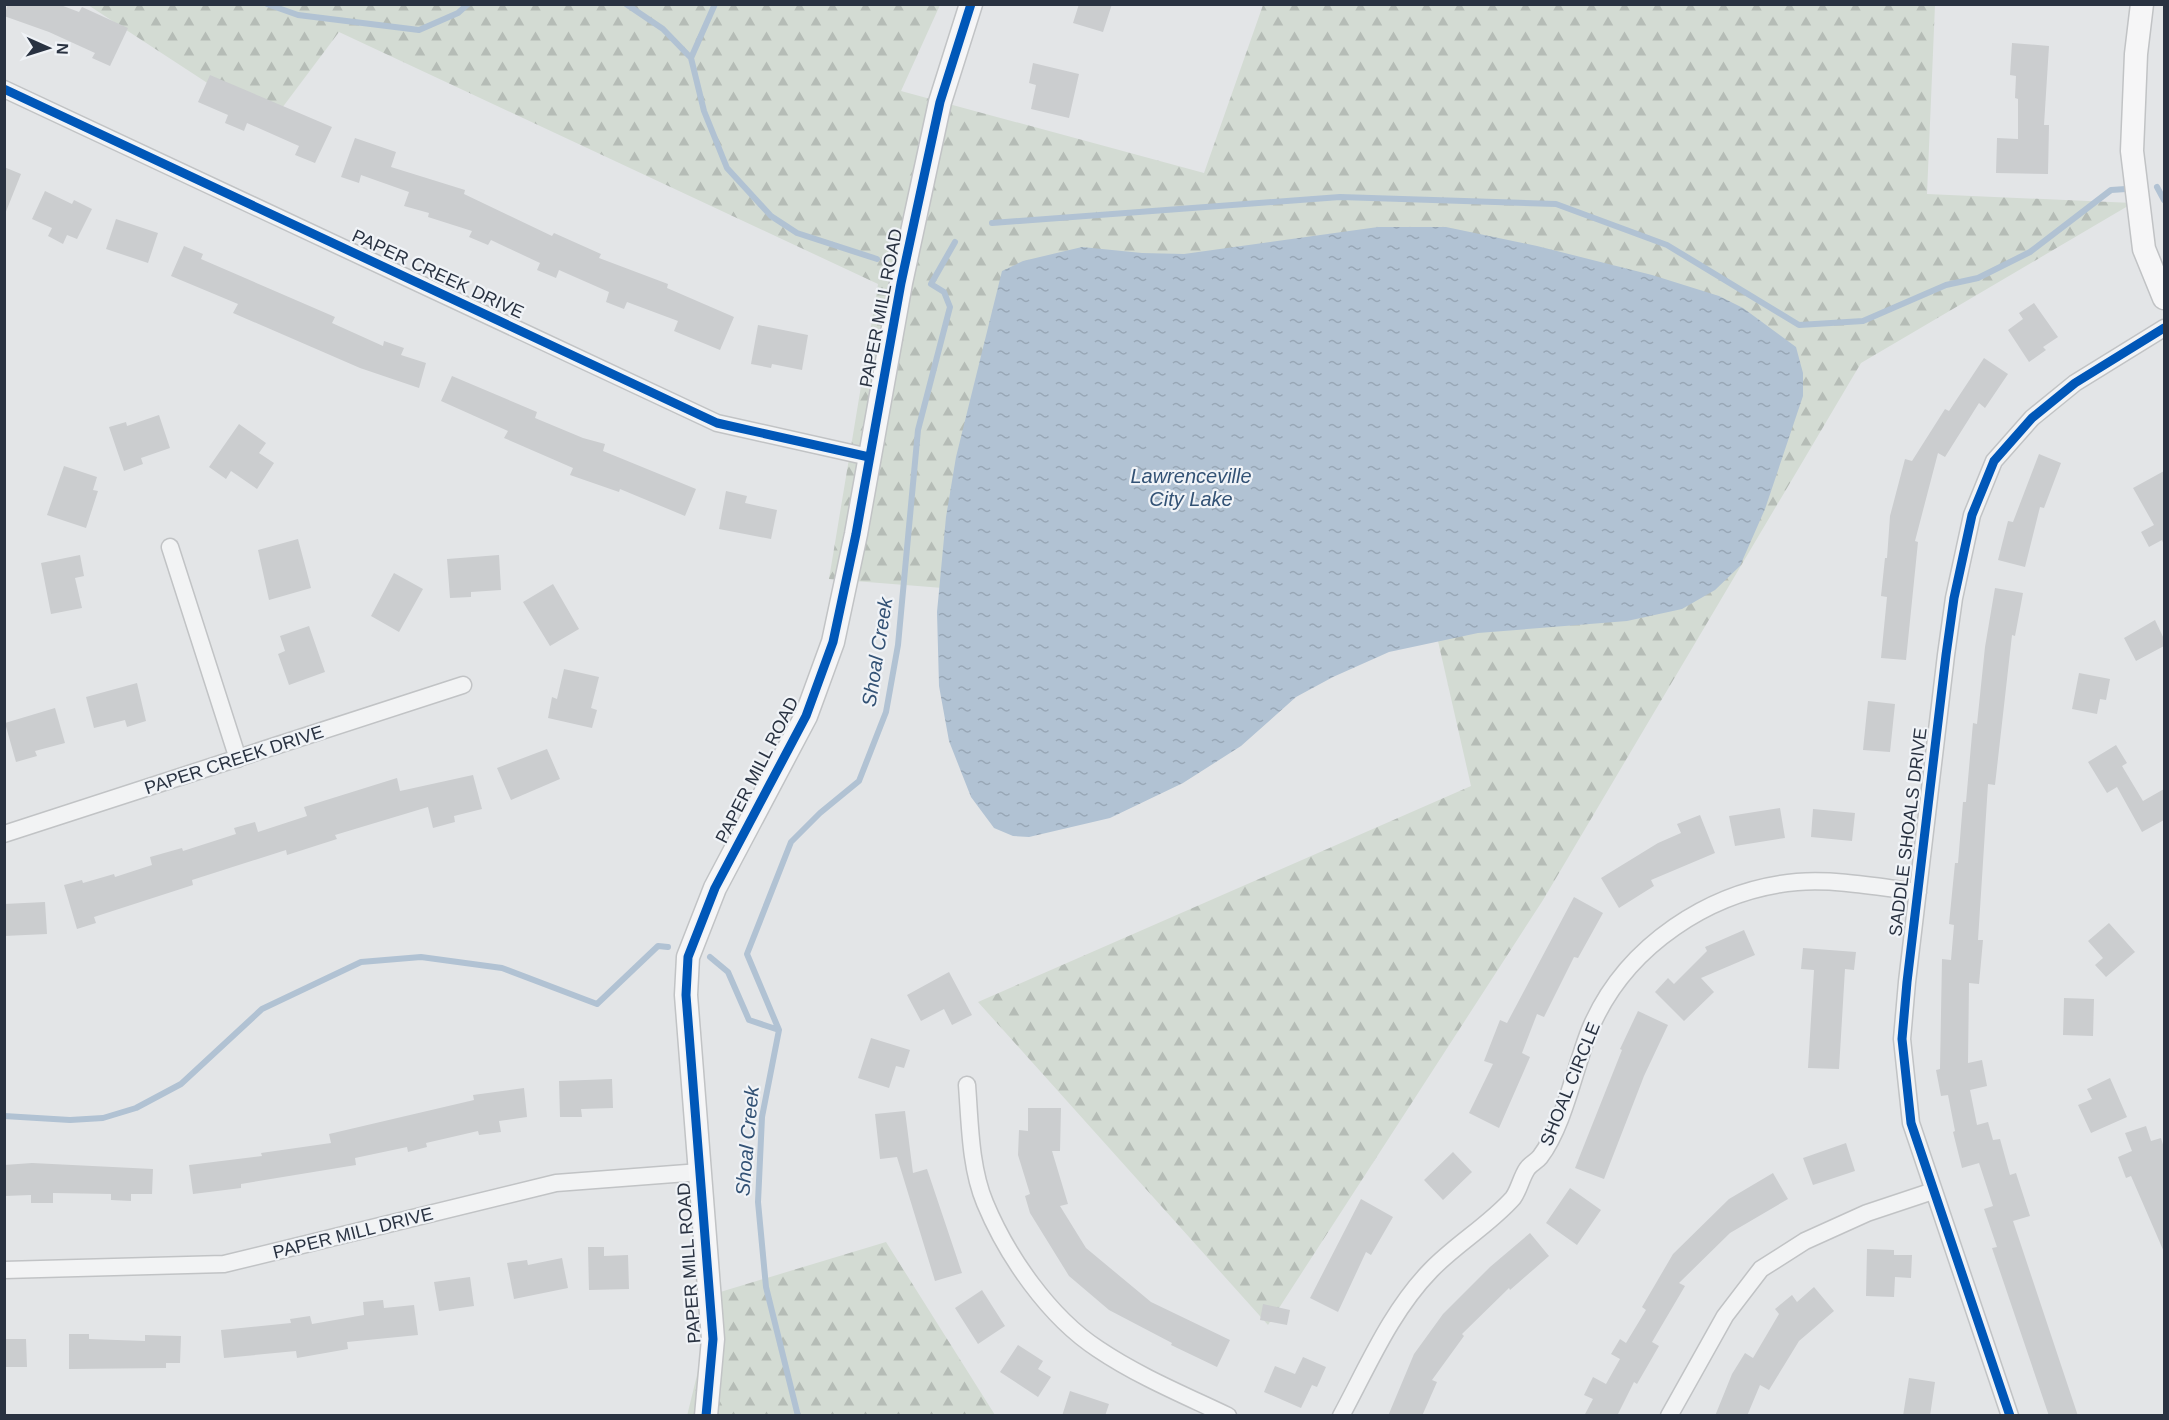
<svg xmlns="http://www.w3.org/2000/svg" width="2169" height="1420" viewBox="0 0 2169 1420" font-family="Arial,sans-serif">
<defs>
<pattern id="forest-firs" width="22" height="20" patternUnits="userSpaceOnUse" patternTransform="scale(1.5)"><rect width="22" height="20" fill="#d3dbd3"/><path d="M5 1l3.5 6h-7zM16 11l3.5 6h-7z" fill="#b5bcb6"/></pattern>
<pattern id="water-ripples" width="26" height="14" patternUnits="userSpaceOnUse" patternTransform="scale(1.5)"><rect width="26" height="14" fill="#b1c2d3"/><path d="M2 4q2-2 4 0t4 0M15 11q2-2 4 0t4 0" fill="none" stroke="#98a7b6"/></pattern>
</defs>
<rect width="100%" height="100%" fill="#e3e5e7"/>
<path fill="url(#forest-firs)" d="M88,5H940L901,91L1204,173L1263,5H1935L1927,194L2133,203L1861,363L1543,900L1268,1325L978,1002L1471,786L1392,439L943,588L829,579L878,284L339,32L270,124Z
M886,1242L995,1415L687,1416L717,1293Z"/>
<path fill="url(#water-ripples)" d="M1378,227H1446L1537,246L1652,275L1719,296L1743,308L1796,347L1803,373V396L1765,509L1740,566L1715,590L1682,609L1627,621L1478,633L1389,652L1333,677L1296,697L1241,746L1183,783L1110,818L1029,837L1013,836L994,828L971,797L949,741L939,686L937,612L946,517L956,457L1002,271L1023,261L1082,247L1142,253L1184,254Z"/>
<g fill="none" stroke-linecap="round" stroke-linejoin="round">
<path stroke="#b1c2d3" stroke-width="6" d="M267,4L298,15L419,30L458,13L468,4
M626,4L663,29L691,58
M715,4L691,58L704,111L727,168L771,216L797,233L877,259
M2157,187L2164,200
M992,223L1340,197L1556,204L1667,245L1799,325L1863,321L1946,285L1978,278L2030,252L2111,190L2126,189
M710,957L728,972L749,1020L779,1030
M4,1116L70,1120L103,1118L136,1108L181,1084L262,1009L361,962L421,957L502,968L597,1004L658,946L668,947
M798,1416L766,1287L758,1202L762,1117L779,1030L747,954L791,842L820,813L859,781L886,712L898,645L918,430L950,307L944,292L931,284L955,242"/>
</g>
<path fill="#cbcdcf" d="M8,4H58L79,12L82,7L128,28L110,66L92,58L95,53L49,32L4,16Z
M1079,4H1112L1103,32L1073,23Z
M2012,43L2049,46L2044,125H2049L2048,174L1996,173L1997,138L2018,139V99L2015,98L2016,76L2010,75Z
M1033,63L1079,74L1069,118L1031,109L1036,85L1029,83Z
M210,75L332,127L315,163L295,155L299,146L247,123L244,131L225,123L228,115L198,102Z
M355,138L396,152L391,167L465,190L464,194L552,236L554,233L601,254L599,258L668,284L667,288L734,317L720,350L674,331L678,321L627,302L624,309L606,302L609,292L559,270L556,278L537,270L540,263L491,240L488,245L469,237L472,231L428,217L429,213L404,206L409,192L361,175L359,183L341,177Z
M4,167L21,174L5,214H4Z
M45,191L72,204L74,200L92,209L77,239L67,235L63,244L48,236L52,228L32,219Z
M116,219L158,233L148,263L106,249Z
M184,246L203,254L201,259L335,317L332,323L383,346L384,341L404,348L401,355L426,363L419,388L360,368L233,313L238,304L171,276Z
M2034,303L2058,337L2043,347L2046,350L2029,362L2008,330L2023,319L2019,313Z
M758,325L808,335L802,370L772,364L771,368L751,364Z
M1984,358L2008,374L1985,408L1979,403L1945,457L1938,453L1915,541L1918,542L1906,660L1881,658L1887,597L1881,596L1885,558H1887L1890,516L1905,459L1912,461L1945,409L1949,411Z
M452,376L537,412L535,418L583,438L605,444L603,451L696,489L685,516L620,489L619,492L570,475L573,468L504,438L508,431L441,401Z
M159,415L170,448L141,458L143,464L124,471L109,427L126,422L127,426Z
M239,424L266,443L259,453L274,463L257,489L231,471L226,479L209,467Z
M2039,454L2061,463L2044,508L2040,507L2025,567L1998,560L2008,521L2013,522Z
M64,466L97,477L93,490L98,491L86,528L47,515Z
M2164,471V545L2162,540L2149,547L2141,532L2154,525L2133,488Z
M726,491L747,496L745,503L777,510L771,539L719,529Z
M298,539L311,588L269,600L258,550Z
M80,555L84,576L75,578L82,608L51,614L41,563Z
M499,555L501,590L471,592V597L450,598L447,559Z
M394,573L423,589L399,632L371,616Z
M553,584L579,629L550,646L523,602Z
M1995,588L2023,593L2015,636L2012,635L1995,785L1988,784L1978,940H1983L1979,984L1969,983L1968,1063L1982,1060L1987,1086L1970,1090L1977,1125L1988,1122L1993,1140L2000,1139L2010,1175L2016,1173L2030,1216L2013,1221L2078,1416H2049L1992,1248L1997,1247L1984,1209L1993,1206L1979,1163L1962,1168L1953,1132L1955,1131L1948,1095L1941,1096L1936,1070L1940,1069L1942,959L1951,960L1954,925L1949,924L1955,863H1958L1963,802H1966L1973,723L1977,724L1985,647Z
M2155,620L2164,639V646L2136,661L2124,638Z
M309,626L325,672L289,685L278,654L285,651L280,636Z
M564,669L599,677L591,708L597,710L592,728L548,718L552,697L557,699Z
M2079,673L2110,679L2106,700L2100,699L2097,714L2072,709Z
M137,683L146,721L127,727L125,720L94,728L86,697Z
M1868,701L1895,704L1890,752L1863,750Z
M55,708L65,743L35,751L37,756L16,762L5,723Z
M2116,745L2127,763L2122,766L2143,801L2164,789V820L2142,832L2117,787L2107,793L2088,762Z
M547,749L560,779L511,800L497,768Z
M473,775L482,809L454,816L455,822L433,828L428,807L335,835L337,839L287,855L286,850L192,880L193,885L94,917L96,923L77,929L64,885L82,880L83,883L114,874L115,877L152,865L150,857L182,848L183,851L236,834L234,828L255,822L258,832L307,816L304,807L397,778L400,791Z
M1780,808L1785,838L1735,846L1729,816Z
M1813,809L1855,813L1852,841L1811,837Z
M1700,815L1715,853L1651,880L1654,886L1619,908L1601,878L1658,843L1681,833L1677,824Z
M1574,897L1603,913L1578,958L1574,957L1544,1017L1537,1014L1522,1053L1530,1057L1499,1128L1469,1113L1493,1064L1484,1061L1500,1020L1507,1023Z
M45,902L47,934L4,936V904Z
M2109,923L2135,952L2106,977L2095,965L2103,958L2088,941Z
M1744,930L1755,955L1701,978L1714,992L1684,1021L1655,992L1668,978L1674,984L1707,951L1705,947Z
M1803,948L1856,952L1854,970L1845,969L1839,1069L1808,1068L1814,970L1801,969Z
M949,972L972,1015L952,1025L944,1009L921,1021L907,995Z
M2064,998L2094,999L2093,1036L2063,1035Z
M1638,1011L1668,1025L1644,1076L1604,1179L1575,1168L1622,1050L1620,1049Z
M871,1038L910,1050L904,1068L896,1066L889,1088L858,1078Z
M2110,1078L2127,1117L2091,1133L2078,1105L2092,1099L2087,1089Z
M612,1079L613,1108L581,1109L582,1117H560L559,1081Z
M524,1088L527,1117L499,1121L501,1132L479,1135L478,1131L426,1143L427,1147L408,1152L407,1147L355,1158L356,1165L241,1184V1188L193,1194L189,1165L262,1156L261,1153L331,1143L329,1134L474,1100L473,1095Z
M1028,1108H1061L1060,1151H1052L1068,1204L1060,1206L1086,1248L1151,1302L1230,1340L1217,1367L1171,1345L1172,1343L1109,1310L1069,1276L1030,1213L1025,1196L1030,1194L1018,1155L1019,1130L1028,1131Z
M905,1111L913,1173L927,1169L962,1273L935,1281L897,1157L880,1159L875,1114Z
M2146,1126L2151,1141L2161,1138L2164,1148V1252L2131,1176L2126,1178L2118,1157L2132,1151L2125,1133Z
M1846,1143L1855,1171L1813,1185L1803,1158Z
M1453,1152L1472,1172L1443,1200L1424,1180Z
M32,1163L153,1169L152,1194H131V1201L111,1200V1194L53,1193V1203H31V1195L4,1196V1165Z
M1773,1173L1788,1199L1730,1233L1679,1283L1685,1286L1652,1342L1659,1346L1637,1384L1634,1382L1617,1416H1584L1593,1399L1584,1395L1593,1377L1606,1384L1620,1359L1611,1354L1620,1339L1626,1343L1646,1310L1642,1307L1673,1254L1729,1199Z
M1570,1188L1601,1210L1577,1245L1546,1223Z
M1361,1199L1393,1217L1371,1255L1366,1252L1338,1312L1310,1298Z
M1530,1233L1549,1256L1510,1290L1509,1288L1462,1334L1464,1336L1432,1380L1437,1382L1422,1416H1388L1414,1354L1443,1314L1490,1267Z
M588,1247H604V1256L628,1255L629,1289L589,1290Z
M1867,1249L1894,1250V1255H1912L1911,1278L1895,1277L1894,1297L1866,1296Z
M562,1258L568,1288L514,1299L507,1263L527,1260L528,1265Z
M470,1277L474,1306L439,1311L434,1282Z
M1814,1287L1834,1311L1799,1341L1769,1390L1760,1385L1747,1416H1715L1732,1374L1745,1353L1753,1358L1779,1314L1775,1309L1792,1295L1797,1302Z
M982,1290L1005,1326L978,1344L955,1308Z
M383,1300L384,1308L414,1305L418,1335L347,1342L348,1349L297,1358L296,1351L224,1358L221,1330L291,1323L290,1319L310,1316L312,1324L364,1315L363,1302Z
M1263,1304L1290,1310L1287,1325L1260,1320Z
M69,1334H89V1339L145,1341V1335L181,1336L180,1363H166V1368L69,1369Z
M4,1339H26L27,1367H4Z
M1018,1345L1043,1361L1038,1369L1051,1377L1038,1397L1000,1372Z
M1303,1357L1326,1367L1317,1387L1312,1385L1301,1408L1264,1392L1275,1366L1295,1374Z
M1909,1378L1935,1382L1930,1416H1903Z
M1070,1391L1109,1404L1105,1416H1062Z"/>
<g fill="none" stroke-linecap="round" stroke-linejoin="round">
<g stroke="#c1c3c5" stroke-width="19">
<path id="street" d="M4,89L717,423L869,457
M170,547L238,759
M4,834L463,685
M967,1085C970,1123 970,1167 985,1203C1007,1256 1049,1317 1098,1349C1138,1376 1184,1395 1228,1416
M4,1270L224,1264L556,1183L700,1172
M1341,1416C1368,1366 1391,1311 1431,1270C1456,1244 1489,1225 1513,1198C1519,1190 1521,1178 1527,1169C1530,1164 1536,1162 1540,1157C1565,1124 1575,1065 1591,1027C1626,946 1710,890 1797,882C1837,879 1878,887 1918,892
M1669,1416L1725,1316L1761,1269L1805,1241L1867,1213L1933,1191
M2010,1416L1911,1123L1902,1039L1907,982L1946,655L1954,598L1972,515L1994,461L2032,418L2075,383L2164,328"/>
</g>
<g stroke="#c1c3c5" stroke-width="25">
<path id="secondary" d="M2142,4L2136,54L2132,151L2144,249L2164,298
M706,1416L713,1339L686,995L688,957L715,888L806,716L833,642L856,534L901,283L940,102L971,4"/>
</g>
<use href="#street" stroke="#f2f3f4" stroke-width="16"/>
<use href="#secondary" stroke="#f6f6f7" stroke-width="22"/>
<g stroke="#f0f3f7" stroke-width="13">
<path id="cycleway" d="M4,89L717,423L869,457
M706,1416L713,1339L686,995L688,957L715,888L806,716L833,642L856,534L901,283L940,102L971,4
M2010,1416L1911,1123L1902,1039L1907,982L1946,655L1954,598L1972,515L1994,461L2032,418L2075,383L2164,328"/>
</g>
<use href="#cycleway" stroke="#0057b8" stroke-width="9"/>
</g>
<g text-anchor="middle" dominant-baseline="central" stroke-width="4.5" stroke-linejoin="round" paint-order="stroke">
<g font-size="18" fill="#293241" stroke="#f0f3f7">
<text transform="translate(438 274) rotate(25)">PAPER CREEK DRIVE</text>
<text transform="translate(881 308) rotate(-79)">PAPER MILL ROAD</text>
<text transform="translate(234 760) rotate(-18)">PAPER CREEK DRIVE</text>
<text transform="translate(757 770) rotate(-63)">PAPER MILL ROAD</text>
<text transform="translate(1908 832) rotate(-83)">SADDLE SHOALS DRIVE</text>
<text transform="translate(1570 1084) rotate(-68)">SHOAL CIRCLE</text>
<text transform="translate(353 1233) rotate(-14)">PAPER MILL DRIVE</text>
<text transform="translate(689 1263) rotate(-94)">PAPER MILL ROAD</text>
</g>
<g font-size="20" font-style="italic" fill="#335275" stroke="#f0f3f7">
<text x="1191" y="476">Lawrenceville<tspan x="1191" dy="23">City Lake</tspan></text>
<text transform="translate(877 652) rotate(-81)">Shoal Creek</text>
<text transform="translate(747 1141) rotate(-85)">Shoal Creek</text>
</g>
</g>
<rect width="2169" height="1420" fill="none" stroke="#293241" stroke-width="12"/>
<g transform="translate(48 48) rotate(93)" stroke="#f0f3f7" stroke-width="4.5" paint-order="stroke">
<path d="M0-4.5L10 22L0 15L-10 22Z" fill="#293241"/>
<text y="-9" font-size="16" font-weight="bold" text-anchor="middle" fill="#293241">N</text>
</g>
</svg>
